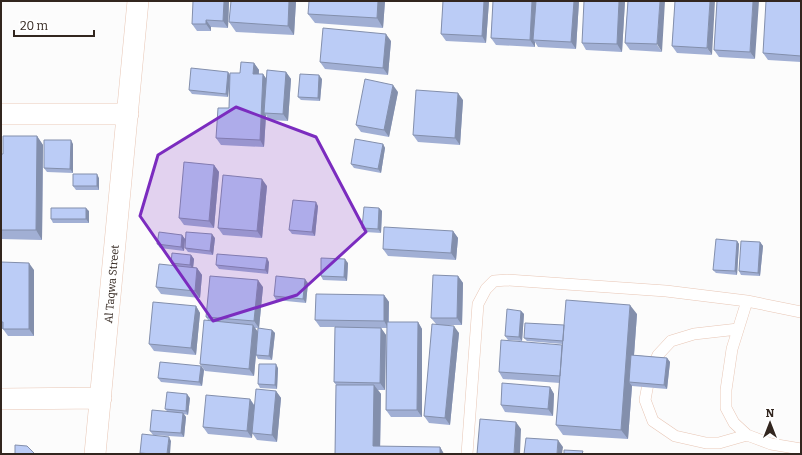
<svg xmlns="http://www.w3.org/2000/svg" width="802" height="455" viewBox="0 0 802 455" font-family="Bitter,serif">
<rect width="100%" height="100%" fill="#fcfcfc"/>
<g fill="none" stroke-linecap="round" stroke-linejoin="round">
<g stroke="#e8c6b5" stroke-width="12">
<path id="service" d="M747,301L732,349L726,390V408L734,423L747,435L771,444L801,449
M738,329L694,334L671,341L658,355L650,373L645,400L653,421L675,436L706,443H719L747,435
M467,454L478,304L486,289L494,281L507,280L666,291L747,301L801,312"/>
</g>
<g stroke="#e8c6b5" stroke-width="22">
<path id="minor" d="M1,114H128
M1,399L101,398
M95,454L138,1"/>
</g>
<use href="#service" stroke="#fff" stroke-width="11"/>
<use href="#minor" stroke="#fff" stroke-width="21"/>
</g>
<path fill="#a1afd4" d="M229,1L228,28L211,27V31H197L192,24Z
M231,1H296L294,35L236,32L229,22Z
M385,1L383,28L315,23L308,14Z
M443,1H489L486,43L446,41L441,34Z
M493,1H579L576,49L538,47L535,42V47L496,45L491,38Z
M625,1L622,52L586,50L582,43Z
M628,1L662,52L630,50L625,43Z
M675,1L712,55L677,53L672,46Z
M717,1L755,59L719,57L714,50Z
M801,1V62L768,60L763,53Z
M391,41L388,75L325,69L320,62Z
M254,63L259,70V74H263L266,79L286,72L291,79L288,121L269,120L266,115L264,147L221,145L216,138L229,108L230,80L228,97L192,94L189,90L228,72L230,75L240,73Z
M322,79L320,101L301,100L298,97Z
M398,92L389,137L361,132L356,125Z
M463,100L460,145L418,142L413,135Z
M37,136L43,145L42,240L1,239V154H3Z
M73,144V173L47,172L44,168Z
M383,144L385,148L381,173L354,168L351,164Z
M214,165L219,172L214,228L184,225L179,218Z
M99,178V190H76L73,186Z
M267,186L262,238L223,235L218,228Z
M318,206L315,236L292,234L289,230Z
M379,208L382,211L381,233L365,232L362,228Z
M89,211V223H53L51,219Z
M453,231L458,238L456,260L388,256L383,249Z
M182,235L185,239L184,251L160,248L157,244Z
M215,238L213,255L188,252L185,248Z
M737,241L739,244L737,275L716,273L713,270Z
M760,242L763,246L760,276L741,275L739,271Z
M191,255L194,259L193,267L197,268L202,275L200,298L161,294L156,287L172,265L171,263Z
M1,262L34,270V336H8L3,329H1Z
M269,262L268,274L219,269L216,265Z
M348,263L347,281L323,280L321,276Z
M458,276L463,283L462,325H446L459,333L450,425L429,423L424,416L436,324L431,318Z
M308,283L306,303L276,300L274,296Z
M263,287L259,328H255L258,332L272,330L275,333L272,360L258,359L256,355L257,344L254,376L205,371L200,364L208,320L206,317Z
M384,295L389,302V322H418L422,329V417H391L386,410L387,328H381L386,335L385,390H378L381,394L380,447H440L444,454H335L336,385L334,382L335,327H320L315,320Z
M196,306L200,313L196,355L154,351L149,344Z
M521,311L524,314L522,341L508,340L505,336Z
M637,314L634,355L667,358L670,362L667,389L632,386L628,439L563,435L556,425L560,383L503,379L499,372L562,345V344L527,341L524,338L564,325Z
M201,366L204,370L202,386L161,382L158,378Z
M278,368L277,389L260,388L258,384Z
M550,387L554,394L553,416L505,412L501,405Z
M276,391L281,398L277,442L257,440L252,433V438L208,434L203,427L250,399L255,406Z
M190,398L188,415L184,414L186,417L184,437L153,435L150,431L168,412L165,409Z"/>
<path fill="#838fac" d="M224,1H229L228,28L223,21Z
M289,1H296L294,35L288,26Z
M378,1H385L383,28L377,18Z
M484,1H489L486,43L482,36Z
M532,1H537L533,40L535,42V47L530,40Z
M574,1H579L576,49L571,42Z
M619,1H625L622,52L617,44Z
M660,1H665L662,52L657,44Z
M710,1H715L712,55L707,48Z
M753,1H759L755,59L750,52Z
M206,20L211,27V31L206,24Z
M386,34L391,41L388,75L383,68Z
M254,63L259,70L258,81L253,74Z
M228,72L230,76L228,97L226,94Z
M286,72L291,79L288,121L283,114Z
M263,74L268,81L264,113L266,115L264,147L260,140Z
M319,75L322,79L320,101L318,98Z
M393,85L398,92L389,137L384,130Z
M458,93L463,100L460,145L455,138Z
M37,136L43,145L42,240L36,230Z
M71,140L73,144V173L70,169Z
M383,144L385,148L381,173L378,169Z
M214,165L219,172L214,228L209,221Z
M97,174L99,178V190L97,186Z
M262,179L267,186L262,238L257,231Z
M316,202L318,206L315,236L312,232Z
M86,208L89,211V223L86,219Z
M379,208L382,211L381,233L378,229Z
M453,231L458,238L456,260L451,253Z
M212,234L215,238L213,255L210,251Z
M182,235L185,239L184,251L181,247Z
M737,241L739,244L737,275L735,271Z
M760,242L763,246L760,276L758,273Z
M191,255L194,259L193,269L190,265Z
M267,258L269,262L268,274L265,270Z
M345,259L348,263L347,281L344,277Z
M29,263L34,270V336L29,329Z
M197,268L202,275L200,298L195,291Z
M458,276L463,283L462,325L457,318Z
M305,279L308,283L306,303L303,299Z
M258,280L263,287L259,328L254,321Z
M384,295L389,302L388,328L384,321Z
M630,305L637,314L632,382H629L632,386L628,439L621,430Z
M196,306L200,313L196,355L191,348Z
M521,311L524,314L522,341L519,337Z
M418,322L422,329V417L417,410Z
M253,325L258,332L254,376L249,369Z
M454,326L459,333L450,425L445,418Z
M381,328L386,335L385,390L380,383Z
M272,330L275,333L272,360L269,356Z
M667,358L670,362L667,389L664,385Z
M276,364L278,368L277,389L275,385Z
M201,366L204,370L202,386L199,382Z
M374,385L381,394L380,454L373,446Z
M550,387L554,394L553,416L548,409Z
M276,391L281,398L277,442L272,435Z
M187,394L190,398L188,415L186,411Z
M250,399L255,407L252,438L247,431Z
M183,413L186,417L184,437L181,433Z
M516,422L521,429L520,454H514Z
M169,437L171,441L170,454H167Z
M558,440L563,447L562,454H557Z
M440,447L444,454H440Z"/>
<path fill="#bbccf6" stroke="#838fac" d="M193,1H224L223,21L206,20V24H192Z
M231,1H289L288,26L229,22Z
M309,1H378L377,18L308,14Z
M443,1H484L482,36L441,34Z
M493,1H532L530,40L491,38Z
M536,1H574L571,42L533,40Z
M584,1H619L617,44L582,43Z
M628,1H660L657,44L625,43Z
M675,1H710L707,48L672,46Z
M717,1H753L750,52L714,50Z
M766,1H801V56L763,53Z
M323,28L386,34L383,68L320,62Z
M241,62L254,63L253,74H263L260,140L216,138L218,108H229L230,73H240Z
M191,68L228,72L226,94L189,90Z
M267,70L286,72L283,114L264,113Z
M300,74L319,75L318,98L298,97Z
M365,79L393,85L384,130L356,125Z
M416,90L458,93L455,138L413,135Z
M3,136H37L36,230H1V154H3Z
M355,139L383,144L378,169L351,164Z
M44,140H71L70,169L44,168Z
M184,162L214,165L209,221L179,218Z
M73,174H97V186H73Z
M223,175L262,179L257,231L218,228Z
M293,200L316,202L312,232L289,230Z
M364,207L379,208L378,229L362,228Z
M51,208H86V219H51Z
M384,227L453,231L451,253L383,249Z
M159,232L182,235L181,247L157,244Z
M186,232L212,234L210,251L185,248Z
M716,239L737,241L735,271L713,270Z
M741,241L760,242L758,273L739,271Z
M172,253L191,255L190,265L171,263Z
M217,254L267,258L265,270L216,265Z
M321,258L345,259L344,277L321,276Z
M1,262L29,263V329H3V322H1Z
M159,264L197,268L195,291L156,287Z
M433,275L458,276L457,318H431Z
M210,276L258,280L254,321L206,317Z
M276,276L305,279L303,299L274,296Z
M316,294L384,295V321L315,320Z
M566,300L630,305L621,430L556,425Z
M153,302L196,306L191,348L149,344Z
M507,309L521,311L519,337L505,336Z
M204,320L253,325L249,369L200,364Z
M387,322H418L417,410H386Z
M525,323L564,325L563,341L524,338Z
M432,324L454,326L445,418L424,416Z
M335,327L381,328L380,383L334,382Z
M258,328L272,330L269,356L256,355Z
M501,340L562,345L560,376L499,372Z
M631,355L667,358L664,385L629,382Z
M160,362L201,366L199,382L158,378Z
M259,364H276L275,385L258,384Z
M502,383L550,387L548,409L501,405Z
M336,385H374L373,446L440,447V454H335Z
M256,389L276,391L272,435L252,433Z
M167,392L187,394L186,411L165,409Z
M206,395L250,399L247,431L203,427Z
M152,410L183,413L181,433L150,431Z
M480,419L516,422L514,454H477Z
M142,434L169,437L167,454H152L140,453Z
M526,438L558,440L557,454H524Z
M15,445L27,446L35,454H15Z
M564,450L583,451L582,454H564Z"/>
<path fill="#7b2cbf" fill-opacity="0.2" stroke="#7b2cbf" stroke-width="3" stroke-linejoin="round" d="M236,107L316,137L366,232L297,295L213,321L140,216L158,155Z"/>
<g text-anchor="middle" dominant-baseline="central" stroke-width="3.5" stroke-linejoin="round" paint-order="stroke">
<g font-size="11" fill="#32261f" stroke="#fff">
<text transform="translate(112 284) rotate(-85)">Al Taqwa Street</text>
</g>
</g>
<rect width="802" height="455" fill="none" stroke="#32261f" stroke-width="4"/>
<g transform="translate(770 423)" stroke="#ffffff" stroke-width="3" paint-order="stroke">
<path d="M0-3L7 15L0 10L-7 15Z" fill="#32261f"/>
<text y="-6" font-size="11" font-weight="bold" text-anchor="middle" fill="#32261f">N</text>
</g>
<path d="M14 30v6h80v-6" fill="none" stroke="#32261f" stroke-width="2"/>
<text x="20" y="30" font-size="12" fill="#32261f" stroke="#ffffff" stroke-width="3" paint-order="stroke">20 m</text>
</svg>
